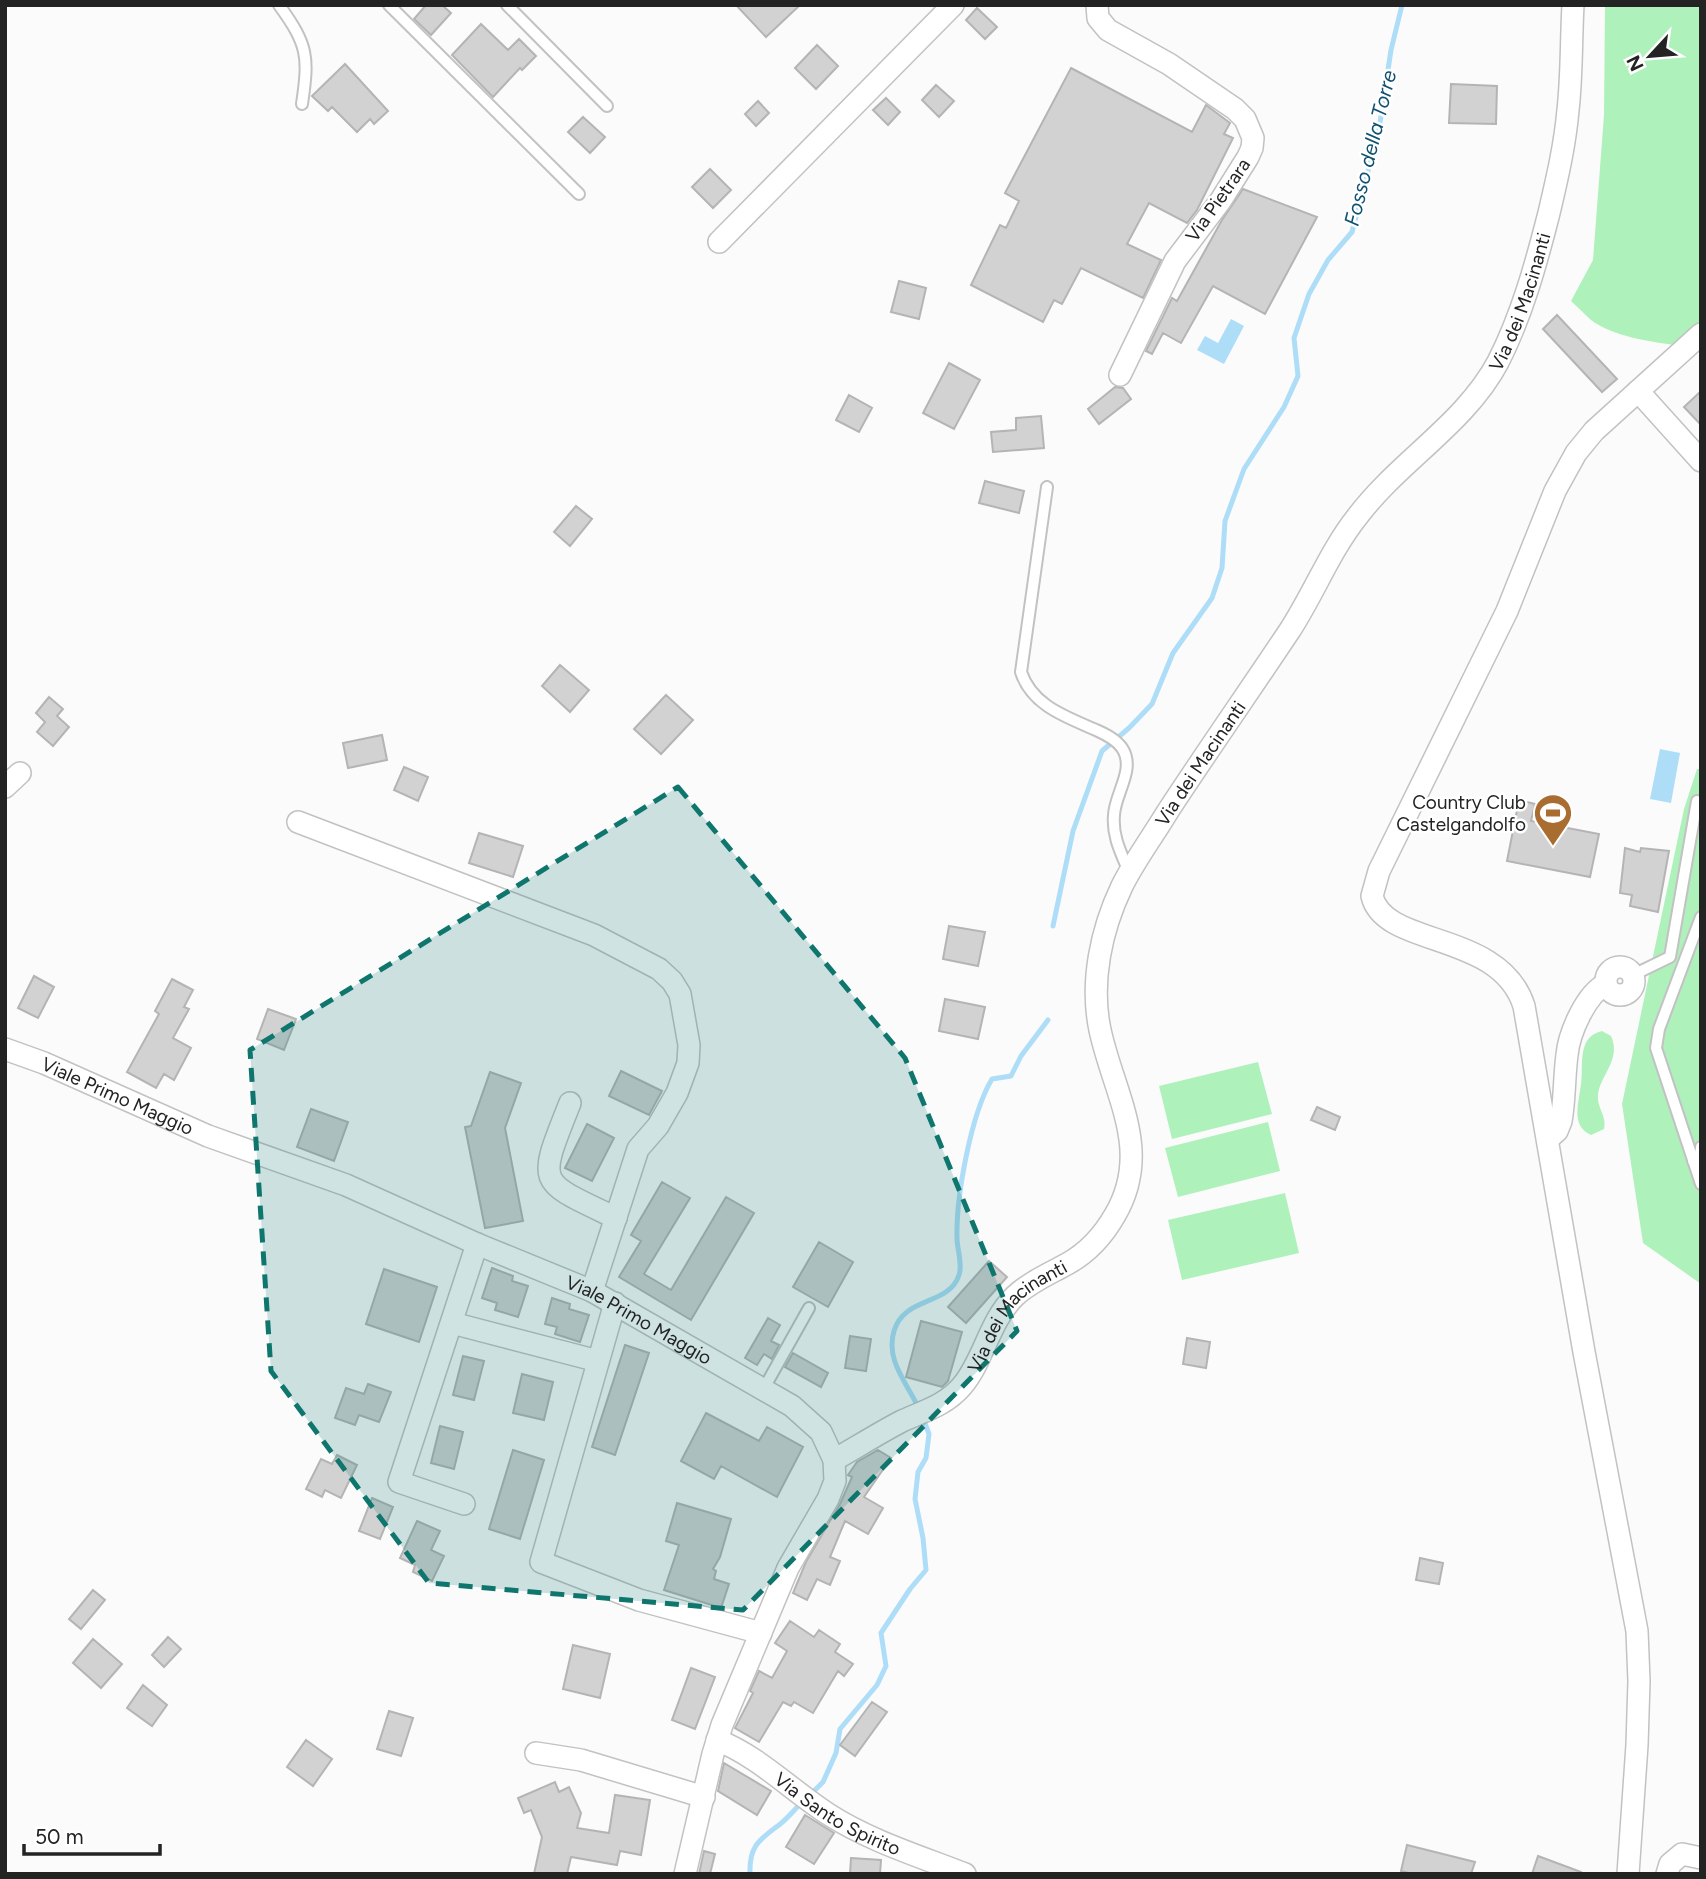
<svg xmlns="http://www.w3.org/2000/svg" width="1706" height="1879" viewBox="0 0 1706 1879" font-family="Figtree,sans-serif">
<rect width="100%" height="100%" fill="#fbfbfc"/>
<path fill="#aff1bb" d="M1605,5H1701V323L1676,345C1650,342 1612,336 1591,320C1584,314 1578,307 1571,301L1593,260L1604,115Z
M1697,769H1701V1284L1643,1243L1622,1104L1684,809Z
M1602,1031L1611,1036C1622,1060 1599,1076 1598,1096C1597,1108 1607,1116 1604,1129L1591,1135C1570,1126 1579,1102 1581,1084C1584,1066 1576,1037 1602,1031Z
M1258,1062L1272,1114L1172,1139L1159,1086Z
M1268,1122L1280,1171L1178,1197L1165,1148Z
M1285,1193L1299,1253L1182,1280L1168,1220Z"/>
<path fill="#aeddf8" d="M1231,319L1244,326L1224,364L1197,350L1205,336L1218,343Z
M1660,749L1680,753L1671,803L1650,799Z"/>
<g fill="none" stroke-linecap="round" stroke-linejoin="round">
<path stroke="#aeddf8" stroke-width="5" d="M1053,926L1073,831L1102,751L1129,728L1152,704L1173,653L1212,598L1222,568L1225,521L1244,469L1284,407L1298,376L1294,338L1309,294L1328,260L1352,232L1379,129L1391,50L1402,5
M919,1409C908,1384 885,1361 894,1331C904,1296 949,1306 959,1275C963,1264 957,1250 957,1238C956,1196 971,1114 992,1079L1011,1076L1021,1056L1048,1020
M810,1795L823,1782L836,1753L840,1729L877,1685L886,1666L881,1633L910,1589L926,1570L923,1538L915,1499L918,1472L926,1458L929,1434L923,1418
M750,1874C749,1846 759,1840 779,1825C788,1818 795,1809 803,1801"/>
</g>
<path fill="#d2d2d3" stroke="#b4b4b5" stroke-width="2" d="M426,5H442L451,13L431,35L414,19Z
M736,5H800L766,37Z
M977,8L997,27L985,39L966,20Z
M481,24L508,50L519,39L536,56L522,70L520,68L493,97L452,55Z
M817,45L838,66L816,89L795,68Z
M345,64L388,111L374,124L370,119L357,132L332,107L328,111L312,96Z
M1071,68L1192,132L1206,105L1230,123L1224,134L1233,138L1197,210L1187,223L1149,203L1127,244L1161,260L1143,298L1081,268L1062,304L1054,300L1043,322L971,285L1000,225L1006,228L1019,201L1005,193Z
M1451,84L1497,86L1496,124L1449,123Z
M936,85L954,101L939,117L922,100Z
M886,98L900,112L888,125L873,110Z
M758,101L769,113L756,126L745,114Z
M583,117L605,137L590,153L568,132Z
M710,169L731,190L713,208L692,187Z
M1243,189L1317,217L1265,314L1213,286L1181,343L1163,333L1152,354L1146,351L1172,298L1177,301L1222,220Z
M899,281L926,288L919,319L891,312Z
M1557,315L1617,379L1602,392L1543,329Z
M949,363L980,380L954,429L923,413Z
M1115,387L1123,388L1131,399L1099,424L1088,409Z
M1701,391V425L1684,407Z
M849,395L872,408L859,432L836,420Z
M1041,416L1044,448L993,452L991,432L1016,430V418Z
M985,481L1024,491L1019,513L979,503Z
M576,506L592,519L570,546L554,532Z
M560,665L589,690L570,712L542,686Z
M666,695L693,720L661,754L634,729Z
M49,697L63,709L57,716L69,727L53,746L37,732L45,722L36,713Z
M382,735L387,760L348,768L343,743Z
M404,767L428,777L418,801L394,790Z
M1519,800L1535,804L1531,821L1599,834L1590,877L1507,861Z
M479,833L523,846L513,877L469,863Z
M1625,848L1640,852L1641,848L1669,851L1658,912L1630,906L1632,895L1620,893Z
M949,926L985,932L978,966L943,959Z
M34,976L54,987L38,1018L18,1008Z
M172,979L193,990L184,1007L189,1009L173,1038L191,1048L174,1080L164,1074L156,1088L127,1072L159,1014L155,1011Z
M945,999L985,1007L978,1039L939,1031Z
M268,1009L296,1019L284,1050L257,1039Z
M621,1071L662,1091L649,1115L609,1096Z
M490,1072L521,1083L505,1128L523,1221L485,1228L465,1127L471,1126Z
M1317,1107L1340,1117L1335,1130L1311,1120Z
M311,1109L348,1122L334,1161L297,1147Z
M587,1124L614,1138L592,1181L565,1168Z
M662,1182L690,1198L644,1274L671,1290L726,1197L754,1213L691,1320L619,1277L641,1241L631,1235Z
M819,1242L853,1262L828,1307L793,1287Z
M989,1261L1007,1277L966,1323L948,1307Z
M492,1268L513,1276L512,1281L528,1286L518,1317L495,1310L497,1303L482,1298Z
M384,1269L437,1287L419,1342L366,1324Z
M552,1298L570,1304L569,1309L589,1315L580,1342L555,1334L557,1327L545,1324Z
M768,1318L780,1325L771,1341L779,1345L772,1359L764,1354L757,1365L745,1358Z
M921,1321L962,1332L948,1381L942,1387L906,1377Z
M850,1336L871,1339L866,1371L845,1368Z
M1187,1338L1210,1342L1206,1368L1183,1364Z
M625,1345L649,1353L615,1455L592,1447Z
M793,1353L828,1373L821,1387L785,1367Z
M463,1356L484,1361L474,1400L453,1395Z
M522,1374L553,1382L544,1420L513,1413Z
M368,1384L391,1392L379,1422L359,1415L355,1425L335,1418L346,1388L364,1394Z
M706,1413L759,1441L767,1427L803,1447L777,1497L721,1466L714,1479L681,1461Z
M440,1426L463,1432L454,1469L431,1463Z
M513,1450L544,1460L520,1539L489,1529Z
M878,1450L891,1458L864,1497L883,1508L868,1534L845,1521L830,1557L840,1561L830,1585L817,1579L807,1600L793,1593L806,1562L840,1504L852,1477L848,1475L857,1462Z
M337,1455L357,1465L341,1498L325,1490L322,1497L306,1489L321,1459L332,1464Z
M372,1498L393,1507L380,1539L359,1531Z
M677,1503L731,1519L720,1557L713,1569L716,1571L714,1579L729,1584L721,1608L664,1590L679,1545L666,1541Z
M417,1521L440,1531L431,1550L444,1556L432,1581L413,1572L415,1565L400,1558Z
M1420,1558L1443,1563L1439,1584L1416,1580Z
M93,1590L105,1600L81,1629L69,1619Z
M790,1621L814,1637L819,1630L840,1644L835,1652L853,1664L844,1676L838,1671L813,1713L794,1702L791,1706L783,1702L759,1742L735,1728L753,1693L750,1691L759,1671L772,1678L787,1651L775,1643Z
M168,1637L181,1649L164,1667L152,1655Z
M93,1639L122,1664L101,1688L73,1663Z
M573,1645L610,1654L600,1698L563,1689Z
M691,1668L715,1677L695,1729L672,1720Z
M143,1685L167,1705L152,1726L127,1708Z
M872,1702L887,1712L855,1756L840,1745Z
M389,1711L413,1718L401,1756L377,1749Z
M306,1740L332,1759L313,1786L287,1767Z
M724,1763L771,1791L757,1815L718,1791Z
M555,1782L559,1792L569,1787L581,1813L577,1828L609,1833L615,1795L650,1800L641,1855L620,1851L617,1865L571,1857L567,1874H534L542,1837L531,1810L524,1813L518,1798Z
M805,1815L834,1833L814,1864L786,1847Z
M1407,1845L1475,1862L1471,1874H1412L1401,1871Z
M704,1851L715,1854L710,1874H699Z
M1538,1856L1581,1872V1874H1532Z
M851,1858L881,1860L880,1874H850Z"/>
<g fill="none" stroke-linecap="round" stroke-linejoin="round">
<g stroke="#c2c2c3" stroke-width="14">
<path id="service" d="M279,5C308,45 309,56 302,104
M389,5L579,194
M507,5L607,106
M1047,487L1021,672C1032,706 1067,717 1096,730C1105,734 1116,739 1122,748C1136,769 1115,793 1114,815C1112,836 1121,853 1129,872
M1701,917L1659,1029L1656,1048L1701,1184
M1633,975L1670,957L1697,801L1701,802
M1693,1161L1700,1156L1701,1147
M763,1390L809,1308"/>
</g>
<g stroke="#c2c2c3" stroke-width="24">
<g id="minor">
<path d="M1097,5L1098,18L1108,30L1169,64L1235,109L1245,119L1253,138L1252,148L1248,157L1221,200L1175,261L1120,375"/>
<path d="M719,242L953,5"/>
<path d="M1638,391L1701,461"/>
<path d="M5,787L20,773"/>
<path d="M298,822L594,935L659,969L672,981L680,994L689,1045L688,1063L677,1093L658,1126L638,1149L592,1291"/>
<circle cx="1620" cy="981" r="14"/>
<path id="s1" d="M5,1049L44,1063L208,1136L346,1185L477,1244L592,1291L792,1406L821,1432L834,1460L835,1481L828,1499L788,1568L722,1725L713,1754L685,1874"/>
<path d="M570,1103C537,1186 536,1180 616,1218"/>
<path d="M1548,1139L1557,1131L1561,1121C1565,1099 1564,1077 1567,1055C1569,1033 1586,994 1606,984"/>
<path d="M615,1303L541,1562L639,1600L761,1633"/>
<path d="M452,1323L598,1361"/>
<path id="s2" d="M834,1460C857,1447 879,1433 902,1421C924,1411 946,1405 962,1386C984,1360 989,1321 1015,1296C1030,1282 1049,1274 1067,1264C1089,1252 1103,1236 1115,1215C1153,1150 1114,1095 1100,1030C1090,982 1101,930 1122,886C1135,860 1153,836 1168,811C1208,750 1250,690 1290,630C1314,593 1330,551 1357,517C1399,461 1465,424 1498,362C1522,315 1536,264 1549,213C1557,179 1565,145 1568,110C1572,75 1571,40 1573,5"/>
<path d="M464,1504L399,1482L477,1244"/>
<path id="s3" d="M717,1740C758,1756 791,1790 828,1814C870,1841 919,1856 965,1874"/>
<path d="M536,1753L581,1760L704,1797"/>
<path d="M1628,1874L1637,1745L1639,1681L1637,1631L1584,1352L1524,1006C1500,930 1384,948 1372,896L1379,871L1507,611L1555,491L1576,453L1594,431L1701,334"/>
<path d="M1667,1874L1670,1864L1682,1854L1701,1858"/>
</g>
</g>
<use href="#service" stroke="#fff" stroke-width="10"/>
<use href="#minor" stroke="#fff" stroke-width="21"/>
</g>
<path fill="#0f766e" fill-opacity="0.2" stroke="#0f766e" stroke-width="5" stroke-dasharray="14 9" stroke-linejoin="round" d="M678,787L905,1058L1017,1331L743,1610L429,1583L271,1371L250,1050Z"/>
<defs>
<g id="stadium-pin" transform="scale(2.0125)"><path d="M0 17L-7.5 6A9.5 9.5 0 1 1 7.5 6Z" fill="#aa6d31" stroke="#fff"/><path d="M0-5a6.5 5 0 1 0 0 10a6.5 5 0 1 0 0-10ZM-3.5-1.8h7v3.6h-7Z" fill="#fff"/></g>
</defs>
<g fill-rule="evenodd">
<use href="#stadium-pin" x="1553" y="813"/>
</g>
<g text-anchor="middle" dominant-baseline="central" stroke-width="5" stroke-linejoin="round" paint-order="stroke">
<g font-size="19" fill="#232323" stroke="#fff">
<text transform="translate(1218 200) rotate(-55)">Via Pietrara</text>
<text stroke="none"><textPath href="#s2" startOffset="1437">Via dei Macinanti</textPath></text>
<text stroke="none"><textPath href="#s2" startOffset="870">Via dei Macinanti</textPath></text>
<text stroke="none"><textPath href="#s1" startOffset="122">Viale Primo Maggio</textPath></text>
<text stroke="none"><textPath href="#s2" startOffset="240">Via dei Macinanti</textPath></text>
<text stroke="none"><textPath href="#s1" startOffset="690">Viale Primo Maggio</textPath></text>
<text stroke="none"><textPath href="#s3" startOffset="142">Via Santo Spirito</textPath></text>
</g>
<g font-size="19" fill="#232323" stroke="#fff" text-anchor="end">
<text x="1526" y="802">Country Club<tspan x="1526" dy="22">Castelgandolfo</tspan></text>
</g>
<g font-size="21" font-style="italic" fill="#0f5270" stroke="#fff">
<text transform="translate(1370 148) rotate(-76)">Fosso della Torre</text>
</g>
</g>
<rect width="1706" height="1879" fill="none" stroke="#232323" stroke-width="14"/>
<g transform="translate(1650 56) rotate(244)" stroke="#ffffff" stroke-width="5" paint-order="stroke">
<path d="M0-5L12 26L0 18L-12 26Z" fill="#232323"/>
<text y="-10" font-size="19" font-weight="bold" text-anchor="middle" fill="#232323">N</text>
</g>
<path d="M24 1844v10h136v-10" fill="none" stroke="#232323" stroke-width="3.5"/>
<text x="35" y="1844" font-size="21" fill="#232323" stroke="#ffffff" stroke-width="5" paint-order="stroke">50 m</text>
</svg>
